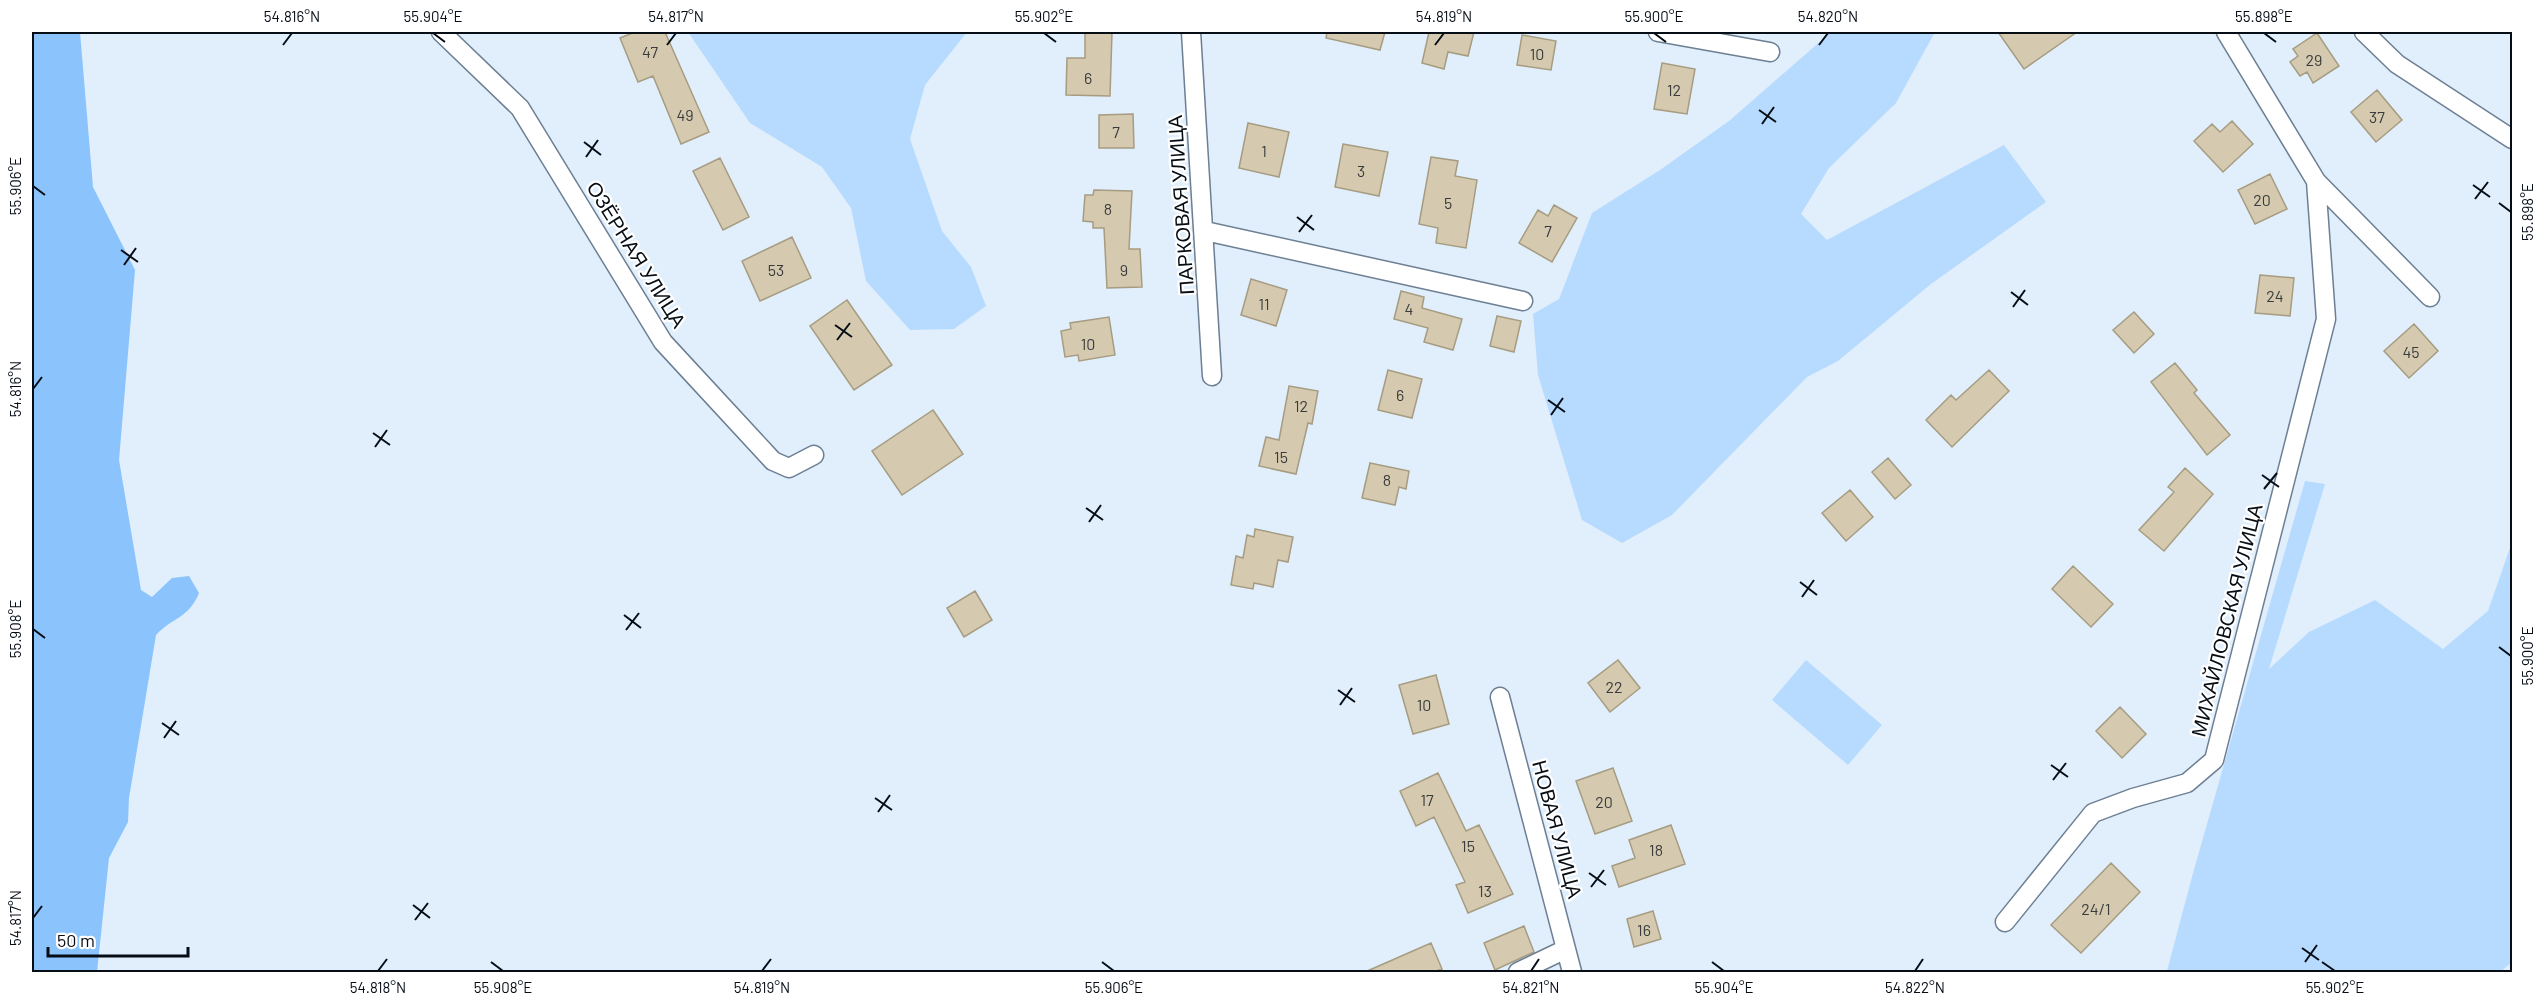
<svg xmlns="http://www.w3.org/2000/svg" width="2544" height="1004" viewBox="0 0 2544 1004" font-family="Barlow,sans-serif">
<rect width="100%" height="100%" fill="#e1eefc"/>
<path fill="#b7dbff" d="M688,32H967L925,85L910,139L942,231L971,267L986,306L954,329L910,330L866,281L851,208L822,167L750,123Z
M1831,32H1935L1896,103L1829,168L1801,214L1827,240L2004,145L2046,202L1931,284L1838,361L1807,377L1672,515L1622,543L1582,520L1538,375L1533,314L1559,299L1592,213L1660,170L1729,121Z
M2305,481L2325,484L2269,669L2309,632L2375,600L2443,649L2488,611L2512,542V962L2500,972L2167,971L2193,873Z
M1806,660L1882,725L1848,765L1772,700Z"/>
<path fill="#8bc4fc" d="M32,32H80L93,187L135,270L119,460L141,590L152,597L172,578L189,576L199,593C189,618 173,617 156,635L129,798L128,822L109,858L97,972H32Z"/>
<path fill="#d5caaf" stroke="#a69c81" stroke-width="1.5" d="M635,32H665L709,132L681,144L653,76L638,82L620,38Z
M1085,32H1112L1110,96L1066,95L1067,58H1085Z
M1327,32H1385L1380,50L1326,38Z
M1429,32H1474L1468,56L1448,52L1444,69L1422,63Z
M1998,32H2077L2024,69Z
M2317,33L2339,66L2313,83L2307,72L2300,76L2290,62L2298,56L2293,49Z
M1522,35L1556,41L1551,70L1517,65Z
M1662,63L1695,69L1687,114L1654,109Z
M2377,90L2402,120L2376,142L2351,112Z
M1133,114L1134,148H1099V115Z
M2232,121L2253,144L2223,172L2194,141L2212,124L2220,132Z
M1248,123L1289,132L1279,177L1239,168Z
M1343,144L1388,152L1379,196L1335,187Z
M1431,157L1458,161L1455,176L1477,180L1466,248L1436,243L1438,228L1419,224Z
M720,158L749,217L723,230L693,171Z
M2270,174L2287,209L2255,224L2238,190Z
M1094,190L1132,191L1129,249H1140L1142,287L1107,288L1104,228H1093V222L1083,221L1085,195H1093Z
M1554,205L1577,218L1552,262L1519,243L1538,210L1548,216Z
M792,237L811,278L760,301L742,261Z
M2260,275L2294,278L2290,316L2255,313Z
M1251,279L1287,290L1276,326L1241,315Z
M1401,291L1424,297L1422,308L1462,319L1453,350L1424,342L1428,328L1394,319Z
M847,300L892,365L854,390L810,326Z
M2134,312L2154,334L2134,353L2113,330Z
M1497,316L1521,321L1514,352L1490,346Z
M1109,317L1115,355L1079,361L1078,355L1065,357L1061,331L1071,329L1070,323Z
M2414,324L2438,351L2409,378L2384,351Z
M2175,363L2197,390L2194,393L2230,435L2207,455L2151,382Z
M1388,370L1422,379L1412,418L1378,410Z
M1989,370L2009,391L1952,447L1926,420L1951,395L1956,400Z
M1289,386L1318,391L1312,424L1308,423L1296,474L1259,466L1266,437L1279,440Z
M933,410L963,454L902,495L872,451Z
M1888,458L1911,485L1895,499L1872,472Z
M1370,463L1409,471L1406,489L1399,487L1395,505L1362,498Z
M2185,468L2213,494L2164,551L2139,530L2174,492L2168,487Z
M1850,490L1873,517L1846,541L1822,513Z
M1255,529L1293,537L1288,562L1278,560L1273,587L1254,583L1253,589L1231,585L1236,556L1243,558L1247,535L1254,537Z
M2073,566L2113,604L2091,627L2052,589Z
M975,591L992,620L964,637L947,608Z
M1618,660L1640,688L1610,712L1588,683Z
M1436,675L1449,724L1413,734L1399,685Z
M2120,707L2146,734L2122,758L2096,731Z
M1613,768L1632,821L1595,834L1576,781Z
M1438,773L1466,831L1479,825L1513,894L1468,913L1456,885L1465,882L1434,817L1416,826L1400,791Z
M1671,825L1685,864L1619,887L1612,866L1635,858L1629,840Z
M2111,863L2140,892L2081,953L2051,925Z
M1653,911L1661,939L1634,947L1627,919Z
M1524,926L1534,952L1495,970L1484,943Z
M1431,943L1442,969L1433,972H1365Z"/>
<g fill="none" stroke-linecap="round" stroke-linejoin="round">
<g stroke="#6c7f93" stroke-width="21">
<path id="minor" d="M441,32L520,108L663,342L773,461L789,468L814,455
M1191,32L1212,376
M1658,32L1770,52
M2364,32L2397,64L2512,139
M2316,181L2430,297
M1205,231L1523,301
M1500,697L1572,972
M2005,922L2093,813L2133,798L2187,783L2214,760L2326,319L2316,181L2226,32
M1518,972L1566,949"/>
</g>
<use href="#minor" stroke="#fff" stroke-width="18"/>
</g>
<path fill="none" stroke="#060d15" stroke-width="2" d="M433,33L445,42M1044,33L1056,42M1654,33L1666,42M2264,33L2276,42M283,45L292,33M667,45L676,33M1435,45L1444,33M1819,45L1828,33M1759,110L1776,122M1762,124L1774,107M584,142L601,155M586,157L598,140M2473,185L2490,197M33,186L45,195M2475,199L2488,182M2499,203L2511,212M1297,217L1314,230M1299,232L1312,215M121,250L138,262M124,265L136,248M2011,292L2028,305M2013,307L2025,290M835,325L852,337M837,340L850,323M33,389L42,377M1548,400L1565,412M1551,415L1563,398M373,433L390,445M375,447L387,430M2262,475L2279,487M2264,489L2277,473M1086,508L1103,520M1089,522L1101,505M1800,582L1817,595M1802,597L1814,580M624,615L641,628M33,629L45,638M626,630L639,613M2499,647L2511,656M1338,690L1355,702M1340,705L1352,688M162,723L179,735M164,738L176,721M2051,765L2068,777M2053,780L2066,763M875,798L892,810M878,812L890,795M1589,873L1606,885M1591,887L1604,870M413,905L430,918M33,918L42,906M415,920L428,903M2302,948L2319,960M491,962L503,971M1102,962L1114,971M1712,962L1724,971M2305,962L2317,945M2322,962L2335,971M378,971L387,959M762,971L771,959M1531,971L1539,959M1915,971L1923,959"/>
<g text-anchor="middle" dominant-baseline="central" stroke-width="4.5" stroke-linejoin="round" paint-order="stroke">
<g font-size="16" fill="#3a3c3c">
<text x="650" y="51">47</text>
<text x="1537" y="53">10</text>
<text x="2314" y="59">29</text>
<text x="1088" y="77">6</text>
<text x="1674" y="89">12</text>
<text x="685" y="114">49</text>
<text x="2377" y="116">37</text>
<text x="1116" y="131">7</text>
<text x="1264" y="150">1</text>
<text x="1361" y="170">3</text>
<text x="2262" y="199">20</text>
<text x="1448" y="202">5</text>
<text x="1108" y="208">8</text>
<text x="1548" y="230">7</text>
<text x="776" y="269">53</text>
<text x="1124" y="269">9</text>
<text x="2275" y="295">24</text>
<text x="1264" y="303">11</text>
<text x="1409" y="308">4</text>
<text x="1088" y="343">10</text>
<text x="2411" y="351">45</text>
<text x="1400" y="394">6</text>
<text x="1301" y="405">12</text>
<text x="1281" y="456">15</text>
<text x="1387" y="479">8</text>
<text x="1614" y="686">22</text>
<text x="1424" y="704">10</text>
<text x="1427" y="799">17</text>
<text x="1604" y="801">20</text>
<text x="1468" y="845">15</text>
<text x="1656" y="849">18</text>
<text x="1485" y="890">13</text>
<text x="2096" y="908">24/1</text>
<text x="1644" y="929">16</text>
</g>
<g font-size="20" fill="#060d15" stroke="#fff">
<text transform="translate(1180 205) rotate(-94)">ПАРКОВАЯ УЛИЦА</text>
<text transform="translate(637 254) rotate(58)">ОЗЁРНАЯ УЛИЦА</text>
<text transform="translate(2226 620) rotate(-76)">МИХАЙЛОВСКАЯ УЛИЦА</text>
<text transform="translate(1558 829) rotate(75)">НОВАЯ УЛИЦА</text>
</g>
</g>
<rect width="2544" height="1004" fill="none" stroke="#ffffff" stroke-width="66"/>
<path d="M48 947v9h140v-9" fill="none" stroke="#060d15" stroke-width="3"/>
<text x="57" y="947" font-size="18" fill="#060d15" stroke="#ffffff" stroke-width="4.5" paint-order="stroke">50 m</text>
<rect x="33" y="33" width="2478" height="938" fill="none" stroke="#060d15" stroke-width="2"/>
<g font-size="15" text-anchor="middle" fill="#060d15">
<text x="292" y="22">54.816°N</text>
<text x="433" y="22">55.904°E</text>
<text x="676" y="22">54.817°N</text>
<text x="1044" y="22">55.902°E</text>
<text x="1444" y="22">54.819°N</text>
<text x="1654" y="22">55.900°E</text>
<text x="1828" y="22">54.820°N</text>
<text x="2264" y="22">55.898°E</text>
<text transform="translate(16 186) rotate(-90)" y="5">55.906°E</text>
<text transform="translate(2528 212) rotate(-90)" y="5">55.898°E</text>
<text transform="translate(16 389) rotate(-90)" y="5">54.816°N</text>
<text transform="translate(16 629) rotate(-90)" y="5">55.908°E</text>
<text transform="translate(2528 656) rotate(-90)" y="5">55.900°E</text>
<text transform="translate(16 918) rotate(-90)" y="5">54.817°N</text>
<text x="378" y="993">54.818°N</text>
<text x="503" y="993">55.908°E</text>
<text x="762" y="993">54.819°N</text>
<text x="1114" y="993">55.906°E</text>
<text x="1531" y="993">54.821°N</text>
<text x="1724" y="993">55.904°E</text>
<text x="1915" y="993">54.822°N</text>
<text x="2335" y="993">55.902°E</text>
</g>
</svg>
